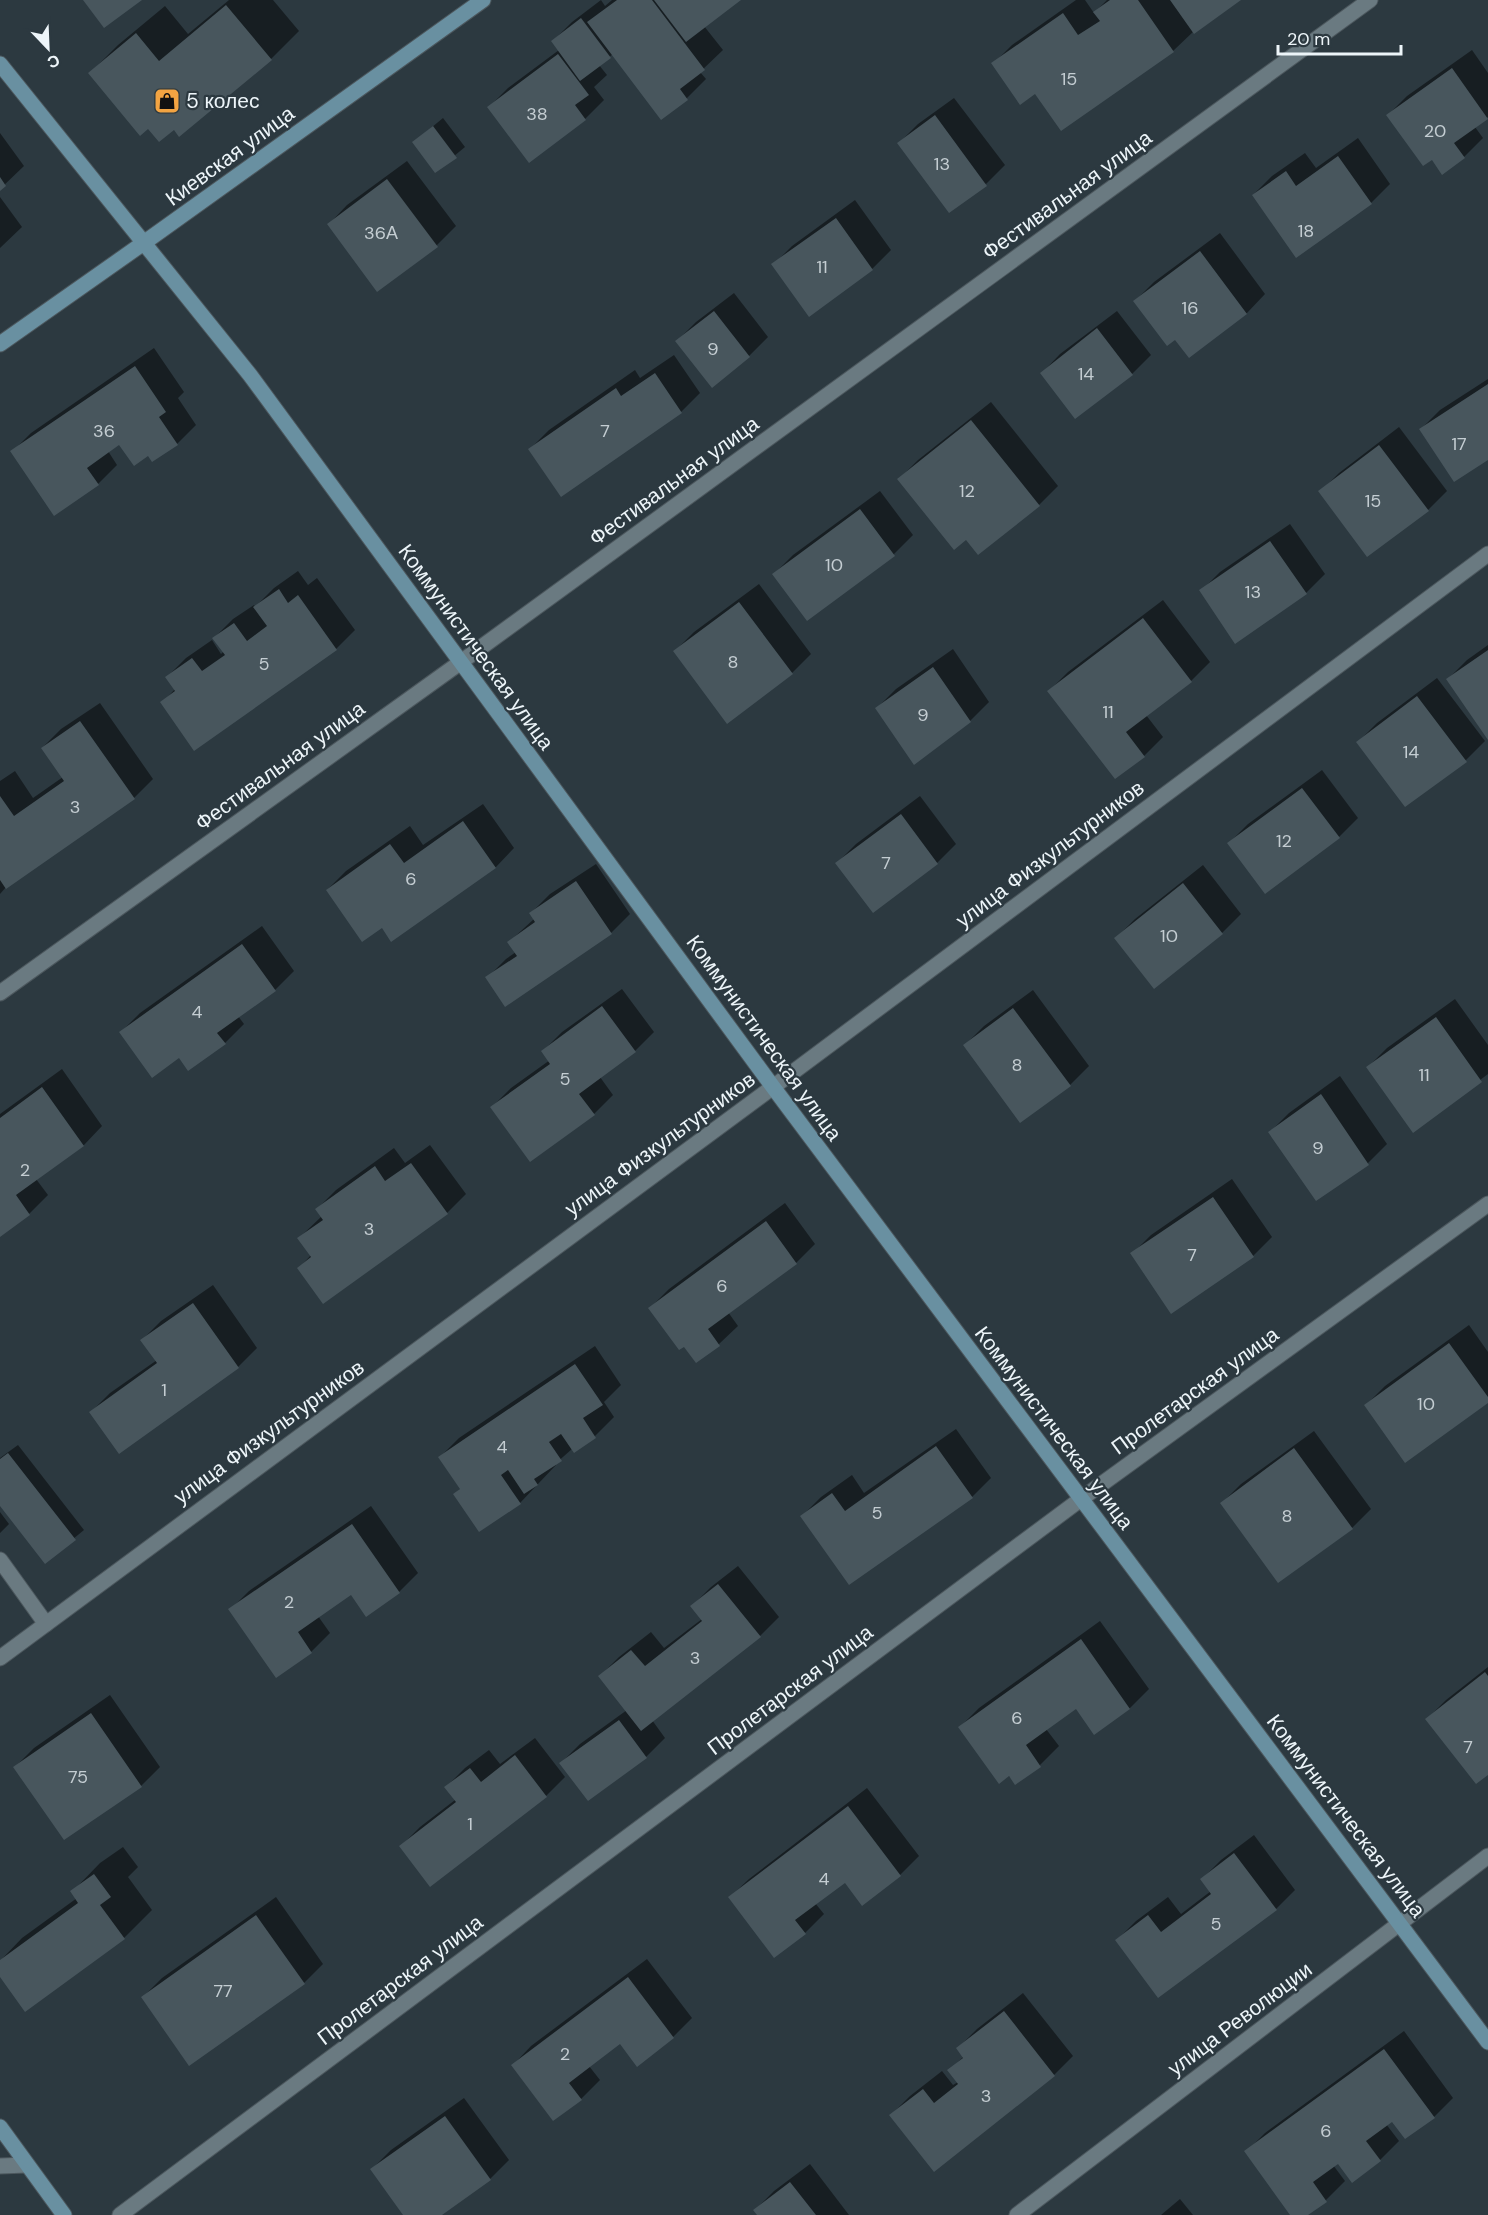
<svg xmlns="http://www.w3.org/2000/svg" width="1488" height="2215" viewBox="0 0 1488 2215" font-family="'DM Sans',sans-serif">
<rect width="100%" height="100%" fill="#2c3940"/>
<path fill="#0007" d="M229,0H273L299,31L271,59L90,73L118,45L165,6L188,34Z
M601,0L605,6L612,0H739L704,26L723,50L700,72L706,79L687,98L661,118L613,54L599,65L607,75L594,87L604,100L585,119L489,107L508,88L559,50L553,41L572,22Z
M1076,0H1085L1094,13L1107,0H1239L1194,31L1173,51L1036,92L993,64L1012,45Z
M1472,50L1488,73V117L1475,127L1483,138L1464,157L1432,158L1388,115L1407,96Z
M954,98L1005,165L986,184L899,143L918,124Z
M443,118L465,147L436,171L414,142Z
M0,133L24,166L0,189Z
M1358,138L1390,184L1371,203L1297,256L1253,195L1272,176L1305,153L1316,168Z
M407,161L456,226L437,245L378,290L329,224L347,205Z
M0,197L22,227L0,248Z
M855,200L891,250L872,269L809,315L773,265L792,246Z
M1220,233L1265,294L1247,313L1189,356L1176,338L1135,301L1154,282Z
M734,293L768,337L749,356L712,386L677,341L696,322Z
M1117,311L1151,355L1132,374L1042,373L1060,354Z
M154,348L184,392L178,398L196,425L177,444L153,460L148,454L120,443L108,451L117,465L98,484L12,452L31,433Z
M674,355L700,393L681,412L561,494L530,449L549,430L635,370L640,378Z
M1488,379V458L1421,429L1440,410Z
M991,402L1058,486L1039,505L899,479L918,460Z
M1399,427L1447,491L1428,510L1320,492L1339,473Z
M880,491L913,535L894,554L807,619L774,574L793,555Z
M1290,524L1325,574L1306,593L1201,591L1220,572Z
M298,571L308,585L317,578L355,630L336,649L162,703L175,689L167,677L186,658L212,640L221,654L224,651L214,638L233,619L254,605L255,607L274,588Z
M759,584L811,654L792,673L675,651L694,632Z
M1163,600L1210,662L1191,681L1146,715L1163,737L1144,756L1049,691L1068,672Z
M1488,645V737L1448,679L1467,660Z
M953,649L989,702L970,721L915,762L877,708L896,689Z
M1437,678L1485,741L1466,760L1358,742L1377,723Z
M100,703L153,779L134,798L7,886L0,894V781L15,771L33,798L63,777L42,748L61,729Z
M1322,770L1358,818L1339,837L1229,843L1248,824Z
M920,796L956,844L937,863H837L856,844Z
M483,804L514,848L496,867L392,940L382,926L327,890L346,871L410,826L423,845Z
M596,864L630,914L611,933L506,1005L487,978L506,959L516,952L509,942L535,918L531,913L550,894Z
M1203,865L1241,914L1222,933L1155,986L1116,938L1135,919Z
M262,926L294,971L275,990L238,1016L244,1024L225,1043L180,1056L121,1032L140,1013Z
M622,989L654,1032L635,1051L600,1077L613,1095L594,1114L492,1107L511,1088L550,1060L543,1051L562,1032Z
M1033,990L1089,1066L1070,1085L1021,1121L965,1045L984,1026Z
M1455,999L1488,1045V1074L1413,1131L1368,1067L1387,1048Z
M62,1069L102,1126L84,1145L36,1179L48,1195L29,1214L0,1235V1114Z
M1340,1076L1387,1144L1368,1163L1317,1199L1270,1132L1289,1113Z
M430,1145L466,1194L447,1213L299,1268L311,1255L299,1238L322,1216L317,1209L336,1190L394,1148L405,1163Z
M1232,1179L1272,1237L1253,1256L1132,1254L1151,1235Z
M785,1203L815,1244L796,1263L728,1312L738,1326L719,1344L684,1345L650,1308L669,1289Z
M213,1285L257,1348L238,1367L120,1452L91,1412L110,1393L157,1360L142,1340L161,1321Z
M1469,1325L1488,1352V1401L1366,1405L1385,1386Z
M595,1346L621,1385L604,1402L614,1417L595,1436L574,1451L572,1449L555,1464L556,1465L520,1503L455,1494L461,1488L440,1457L459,1438Z
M956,1429L991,1478L972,1497L802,1516L821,1497L852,1475L864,1493Z
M1314,1431L1371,1509L1352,1528L1279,1581L1222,1503L1241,1484Z
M18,1445L84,1530L45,1562L0,1503V1458Z
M371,1506L418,1573L399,1592L351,1593L318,1616L330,1633L311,1652L230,1610L249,1591Z
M0,1512L9,1524L0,1533Z
M738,1566L779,1617L760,1636L652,1720L665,1738L646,1757L561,1763L580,1744L627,1710L600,1676L619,1657L651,1632L664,1648L702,1619L692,1606L711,1587Z
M1100,1621L1149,1689L1130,1708L1094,1733L1076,1707L1046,1729L1059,1746L1040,1765L1016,1783L960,1727L979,1708Z
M1488,1667V1773L1427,1719L1446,1700Z
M110,1695L160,1767L141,1786L15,1767L34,1748Z
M535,1738L565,1777L546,1796L401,1846L420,1827L455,1800L446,1787L465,1768L489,1750L500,1764Z
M867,1788L919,1856L900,1875L845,1881L815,1903L824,1914L805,1933L730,1897L749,1879Z
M1254,1835L1295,1890L1276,1909L1159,1996L1117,1940L1136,1921L1168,1897L1181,1914L1211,1891L1202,1879L1221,1860Z
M123,1847L138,1867L128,1877L152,1910L124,1938L0,1974V1961L22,1938L77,1898L72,1892L100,1863Z
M276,1897L323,1964L304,1983L143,1997L162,1978Z
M647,1959L692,2018L673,2037L620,2042L589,2066L600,2080L581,2099L513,2065L531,2046Z
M1023,1993L1073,2056L1054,2075L934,2170L891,2115L910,2096L942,2071L953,2085L958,2082L949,2071L964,2056L958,2048L977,2029Z
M1404,2031L1453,2098L1434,2117L1393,2120L1386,2124L1399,2141L1380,2160L1338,2162L1333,2165L1345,2181L1326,2200L1306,2215H1292L1246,2152L1265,2133Z
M464,2098L509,2160L490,2179L439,2215H404L372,2169L391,2150Z
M810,2164L849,2215H758L755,2210L774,2191Z
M1180,2199L1193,2215H1161Z"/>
<path fill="#48565d" d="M83,0H142L104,28Z
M617,0H652L705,70L680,89L688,100L661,120L587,22Z
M654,0H741L686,42Z
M1110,0H1138L1174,52L1061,131L1035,94L1020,105L991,63L1063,13L1078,35L1100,21L1093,12Z
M1170,0H1241L1194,34Z
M226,5L272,60L179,137L174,130L159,142L148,129L140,136L88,73L136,33L159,61Z
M581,18L611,58L580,81L551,41Z
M558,54L589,95L575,105L586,120L529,163L487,107Z
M1452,68L1488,119L1454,143L1465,158L1442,175L1432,160L1423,166L1386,115Z
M935,115L987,186L949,213L897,143Z
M433,126L457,158L435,173L412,142Z
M1338,156L1372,204L1296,258L1252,195L1286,171L1296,186Z
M0,177L6,186L0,191Z
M387,179L438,247L377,292L327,224Z
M836,218L873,270L809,317L771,264Z
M1200,251L1247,314L1189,358L1175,340L1167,346L1133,301Z
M714,311L750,357L712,388L675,341Z
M1097,328L1133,375L1075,419L1040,373Z
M135,366L166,412L159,417L178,445L152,462L148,456L134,466L119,445L87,468L99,485L54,516L10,451Z
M655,373L682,413L561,497L528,449L616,388L621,396Z
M1488,384V460L1454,482L1419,429Z
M971,420L1040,506L978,555L966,540L954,550L897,479Z
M1379,445L1429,511L1367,557L1318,491Z
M860,509L895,556L807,621L772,574Z
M1270,541L1307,594L1235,644L1199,590Z
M279,589L288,603L298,595L337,650L194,751L160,702L175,691L165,677L192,658L202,671L225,655L212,638L234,623L247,641L267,626L253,607Z
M739,602L793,674L727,724L673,651Z
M1143,618L1192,682L1126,732L1145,757L1115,779L1047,691Z
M1488,650V740L1446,679Z
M933,667L971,722L914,765L875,708Z
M1417,696L1467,762L1405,807L1356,742Z
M80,721L135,799L6,889L0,880V796L14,816L64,781L41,748Z
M1302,788L1340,838L1265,894L1227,843Z
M901,814L938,864L873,913L835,863Z
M463,821L496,868L391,942L382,928L362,942L326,890L390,844L404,863Z
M576,881L612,934L505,1007L485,977L517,956L507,942L535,922L529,913Z
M1183,883L1223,934L1154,989L1114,938Z
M242,944L276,991L217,1033L226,1044L188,1071L179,1058L152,1078L119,1032Z
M602,1006L636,1052L579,1094L595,1115L530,1162L490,1107L550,1064L541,1051Z
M1013,1008L1071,1086L1020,1123L963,1045Z
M1436,1017L1482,1082L1413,1133L1366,1067Z
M42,1087L84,1146L16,1195L30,1215L0,1237V1118Z
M1321,1094L1369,1165L1316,1201L1268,1132Z
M411,1163L448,1214L323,1304L297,1268L311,1257L297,1238L323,1220L315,1209L375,1166L385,1181Z
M1213,1197L1254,1257L1171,1314L1130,1253Z
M766,1221L797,1264L708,1329L720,1346L696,1363L684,1347L679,1350L648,1308Z
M193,1303L239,1368L119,1454L89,1412L157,1363L140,1340Z
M1449,1343L1488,1397V1403L1405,1463L1364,1405Z
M575,1364L603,1405L583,1418L596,1438L574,1453L561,1434L549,1442L562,1461L534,1479L538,1485L524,1494L508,1470L501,1475L521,1504L479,1532L453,1494L460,1489L438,1457Z
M936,1446L973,1498L849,1585L800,1516L832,1493L845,1511Z
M1294,1448L1353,1529L1278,1583L1220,1503Z
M8,1453L76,1540L45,1564L0,1506V1459Z
M352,1524L400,1593L366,1617L351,1595L298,1632L312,1653L276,1678L228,1609Z
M718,1584L761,1637L641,1731L598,1676L631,1650L645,1666L702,1621L690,1606Z
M1081,1639L1130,1709L1094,1735L1076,1709L1026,1745L1041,1767L1015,1785L1009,1776L999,1784L958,1727Z
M1485,1672L1488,1676V1775L1476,1784L1425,1719Z
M91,1713L142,1787L64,1840L13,1767Z
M619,1720L647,1758L588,1801L559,1763Z
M515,1755L547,1797L430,1887L399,1846L456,1802L444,1787L470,1768L481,1782Z
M848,1806L901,1876L862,1906L845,1883L795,1920L806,1934L774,1958L728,1897Z
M1234,1853L1277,1910L1158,1998L1115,1940L1148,1915L1161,1932L1211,1894L1200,1879Z
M94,1874L111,1897L100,1905L125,1939L25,2012L0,1977V1960L78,1903L70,1891Z
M256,1915L305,1984L189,2066L141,1997Z
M628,1977L674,2038L637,2067L620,2044L569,2083L582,2100L553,2121L511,2065Z
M1004,2011L1055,2076L934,2172L889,2115L923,2089L934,2103L958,2084L947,2070L963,2058L956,2048Z
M1384,2049L1435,2118L1405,2139L1392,2122L1366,2141L1381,2161L1352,2183L1338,2164L1313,2182L1327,2202L1308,2215H1290L1244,2151Z
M445,2116L491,2180L442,2215H403L370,2169Z
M790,2182L816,2215H757L753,2210Z"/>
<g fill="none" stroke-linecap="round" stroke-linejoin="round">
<g stroke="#4c575d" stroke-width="17">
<path id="lane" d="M0,1560L46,1624
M0,2166L27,2165"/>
</g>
<g stroke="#4c575d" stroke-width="17">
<path id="street" d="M0,993L461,662L1370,0
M0,1658L773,1087L1488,554
M120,2215L1081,1499L1488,1204
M1017,2215L1488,1856"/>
</g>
<g stroke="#4c575d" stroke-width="17">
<path id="secondary" d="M0,64L250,375L773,1087L1488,2042
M0,344L145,242L483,0
M0,2127L64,2215"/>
</g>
<use href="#lane" stroke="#6a7a81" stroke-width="15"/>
<use href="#street" stroke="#6a7a81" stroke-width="15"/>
<use href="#secondary" stroke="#6990a1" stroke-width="15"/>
</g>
<defs>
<g id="shop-square" transform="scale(1.35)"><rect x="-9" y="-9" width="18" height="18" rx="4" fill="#f3a442" stroke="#2c3940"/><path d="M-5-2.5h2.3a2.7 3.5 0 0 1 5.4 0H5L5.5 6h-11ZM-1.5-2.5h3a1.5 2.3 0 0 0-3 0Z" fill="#111"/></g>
</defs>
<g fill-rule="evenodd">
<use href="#shop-square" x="167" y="101"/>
</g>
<g text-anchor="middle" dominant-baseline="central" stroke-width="4.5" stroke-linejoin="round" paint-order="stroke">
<g font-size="18" fill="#c4cdd2">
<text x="1069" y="79">15</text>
<text x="537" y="114">38</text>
<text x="1435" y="131">20</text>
<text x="942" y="164">13</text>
<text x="1306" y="231">18</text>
<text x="381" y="233">36А</text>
<text x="822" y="267">11</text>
<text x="1190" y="308">16</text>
<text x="713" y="349">9</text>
<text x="1086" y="374">14</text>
<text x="104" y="431">36</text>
<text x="605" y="431">7</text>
<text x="1459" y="444">17</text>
<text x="967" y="491">12</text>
<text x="1373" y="501">15</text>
<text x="834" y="565">10</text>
<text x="1253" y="592">13</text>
<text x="733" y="662">8</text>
<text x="264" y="664">5</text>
<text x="1108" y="712">11</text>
<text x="923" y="715">9</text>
<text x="1411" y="752">14</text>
<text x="75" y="807">3</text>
<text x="1284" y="841">12</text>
<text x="886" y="863">7</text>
<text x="411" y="879">6</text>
<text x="1169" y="936">10</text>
<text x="197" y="1012">4</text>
<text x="1017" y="1065">8</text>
<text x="1424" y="1075">11</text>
<text x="565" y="1079">5</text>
<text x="1318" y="1148">9</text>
<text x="25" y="1170">2</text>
<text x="369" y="1229">3</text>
<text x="1192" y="1255">7</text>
<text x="722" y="1286">6</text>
<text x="164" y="1390">1</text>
<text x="1426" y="1404">10</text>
<text x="502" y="1447">4</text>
<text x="877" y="1513">5</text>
<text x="1287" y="1516">8</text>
<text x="289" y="1602">2</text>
<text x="695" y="1658">3</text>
<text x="1017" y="1718">6</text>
<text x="1468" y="1747">7</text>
<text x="78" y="1777">75</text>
<text x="470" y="1824">1</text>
<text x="824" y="1879">4</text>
<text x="1216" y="1924">5</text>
<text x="223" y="1991">77</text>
<text x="565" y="2054">2</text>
<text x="986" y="2096">3</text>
<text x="1326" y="2131">6</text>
</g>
<g font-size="21" fill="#edf5f9" stroke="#2c3940" text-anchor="start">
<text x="186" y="101">5 колес</text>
</g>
<g font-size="21" fill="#edf5f9" stroke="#2c3940">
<text transform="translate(230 156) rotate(-36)">Киевская улица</text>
<text transform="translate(1067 195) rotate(-36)">Фестивальная улица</text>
<text transform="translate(674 481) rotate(-36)">Фестивальная улица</text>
<text transform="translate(476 647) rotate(54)">Коммунистическая улица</text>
<text transform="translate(280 766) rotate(-36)">Фестивальная улица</text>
<text transform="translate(1050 854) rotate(-37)">улица Физкультурников</text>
<text transform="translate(764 1038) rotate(54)">Коммунистическая улица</text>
<text transform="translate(660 1144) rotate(-36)">улица Физкультурников</text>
<text transform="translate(1195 1391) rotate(-36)">Пролетарская улица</text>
<text transform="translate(1054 1428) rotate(53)">Коммунистическая улица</text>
<text transform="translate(269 1432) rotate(-36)">улица Физкультурников</text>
<text transform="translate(790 1690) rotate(-37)">Пролетарская улица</text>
<text transform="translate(1346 1816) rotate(53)">Коммунистическая улица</text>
<text transform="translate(400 1980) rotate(-37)">Пролетарская улица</text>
<text transform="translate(1240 2019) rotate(-37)">улица Революции</text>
</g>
</g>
<g transform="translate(48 48) rotate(157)" stroke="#2c3940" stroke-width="4.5" paint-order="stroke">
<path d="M0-4.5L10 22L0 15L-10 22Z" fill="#edf5f9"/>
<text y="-9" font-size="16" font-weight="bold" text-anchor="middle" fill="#edf5f9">С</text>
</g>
<path d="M1278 45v9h123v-9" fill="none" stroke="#edf5f9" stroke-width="3"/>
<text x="1287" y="45" font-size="18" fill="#edf5f9" stroke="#2c3940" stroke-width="4.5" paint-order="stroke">20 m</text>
</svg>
